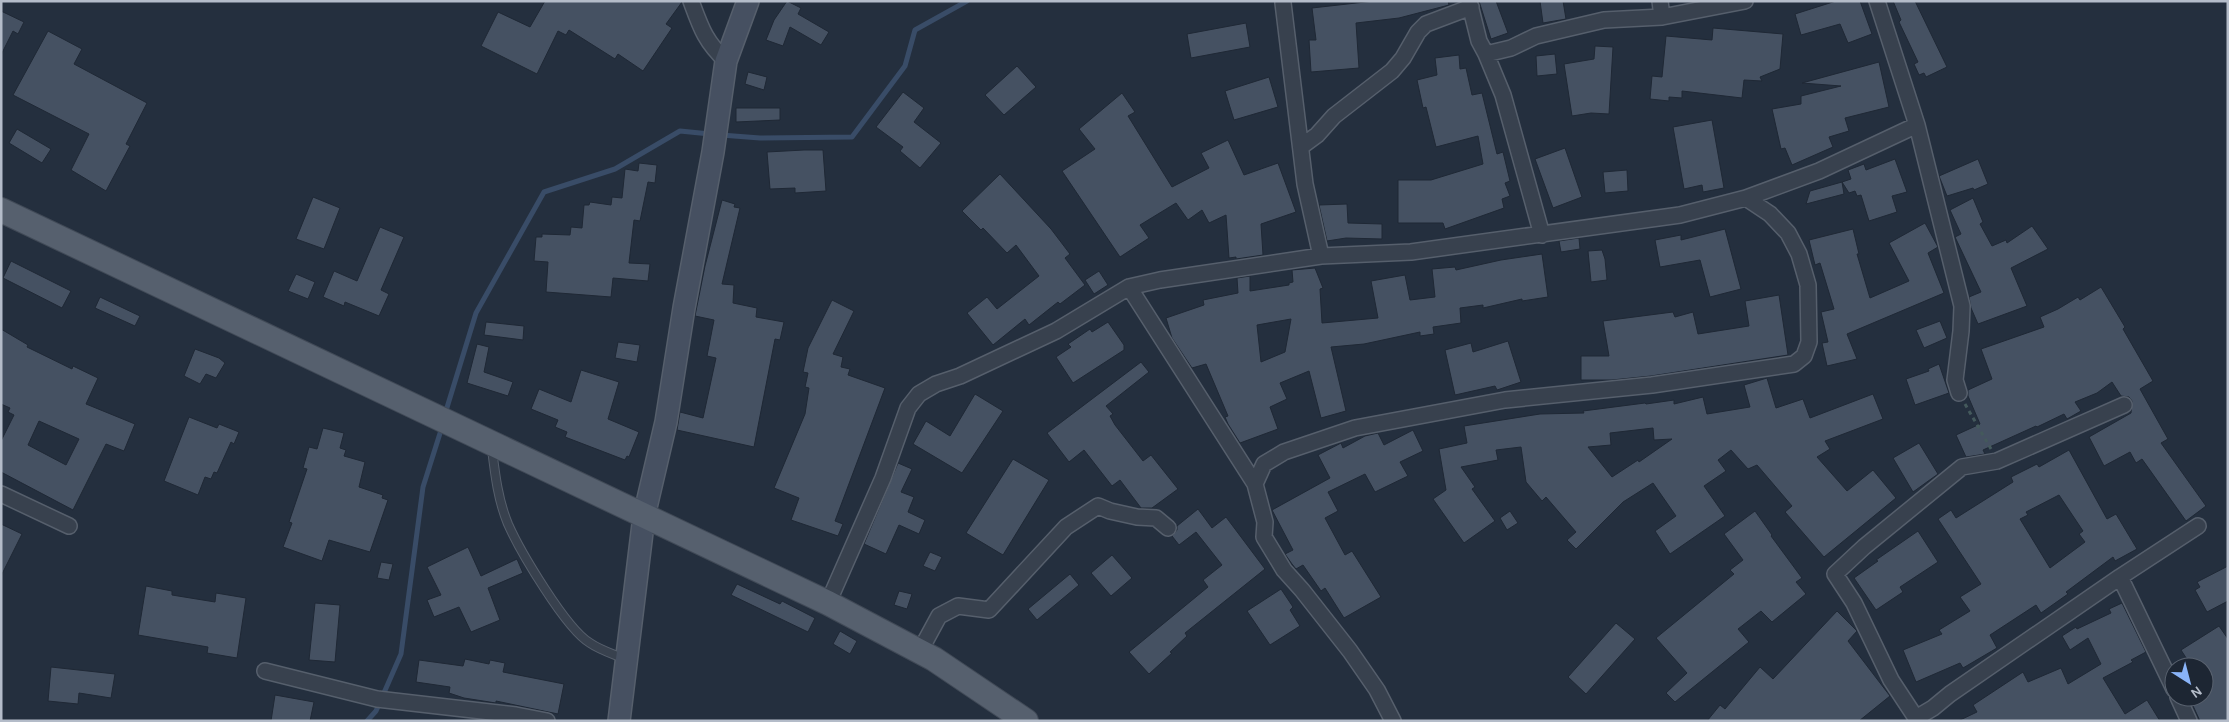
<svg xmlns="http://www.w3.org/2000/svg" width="2229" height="722" viewBox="0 0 2229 722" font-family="Karla,sans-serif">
<rect width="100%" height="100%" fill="#242f3e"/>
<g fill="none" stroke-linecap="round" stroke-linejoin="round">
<path stroke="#394c67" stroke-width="5" d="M721,135L760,138L852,137L905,66L915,30L967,1
M445,414L476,313L544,192L615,169L680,131L710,134
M367,721L376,711L401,654L423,487L442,427"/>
</g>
<path fill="#455162" stroke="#1f2835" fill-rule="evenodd" d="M545,1H682V2L666,24L672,28L643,71L618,54L615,59L569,30L566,35L558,31L537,74L481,46L498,12L530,27Z
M787,1L801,8L798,14L829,32L821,45L790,27L783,46L766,40L774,20Z
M1374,1H1448L1449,5L1399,18L1356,23L1359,68L1311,72L1309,40H1316L1312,8Z
M1479,1H1496L1508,33L1491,39Z
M1540,1H1563L1566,19L1543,23Z
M1836,1H1860L1872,34L1848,43L1840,24L1801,35L1795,14Z
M1893,1H1915L1947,67L1926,77L1924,73L1919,75L1914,64L1918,62L1899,22L1901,20Z
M1,11L24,22L18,34L13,31L1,55Z
M1246,23L1250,47L1191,58L1187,34Z
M1713,28L1783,34L1780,69L1760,77L1762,81L1744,80L1742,98L1682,91V98L1669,97V101L1650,99L1652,76L1662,77L1666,36L1712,40Z
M48,31L82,49L74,64L147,103L126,144L130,146L106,191L71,170L89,134L13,95Z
M1595,46L1613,47L1609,114L1591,113L1572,116L1564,64L1594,59Z
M1555,54L1557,74L1537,76L1536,56Z
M1459,55L1460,69L1466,68L1472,95L1482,93L1497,154L1503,152L1510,181L1505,183L1510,196L1502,199L1504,208L1445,229L1443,223H1398V180H1431L1483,164L1478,136L1436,147L1426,107L1423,108L1417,80L1437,75L1435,58Z
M1879,62L1889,107L1845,118L1849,131L1829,137L1833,147L1792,165L1785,148L1781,149L1772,109L1801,104V96L1841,86L1802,83Z
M1017,66L1036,87L1004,115L985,95Z
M748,72L767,77L764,90L745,84Z
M1269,77L1278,107L1234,120L1225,91Z
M903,92L924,108L914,122L941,143L920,168L900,151L903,147L876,127Z
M1122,93L1135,112L1128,116L1172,187L1209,168L1201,153L1228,140L1244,175L1278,163L1296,212L1261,224L1263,255L1236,259V257L1229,258L1226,215L1209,223L1202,210L1188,220L1176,203L1140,225L1149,238L1120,257L1062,171L1095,149L1079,129Z
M736,108H780V120L736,122Z
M1712,120L1724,188L1703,192L1702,185L1684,189L1673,127Z
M17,129L51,149L42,163L9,143Z
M1565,148L1582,197L1553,208L1535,159Z
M804,150H823L826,191L795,193V188L770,189L767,152Z
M1895,159L1907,192L1892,196L1897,212L1869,221L1861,195L1857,196L1855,191L1849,193L1842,182L1851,179L1848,170L1864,164L1866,170Z
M1978,159L1988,184L1974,190L1973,188L1947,196L1939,176Z
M639,163L657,165L655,183L648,182L640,221L634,220L629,263L650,264L648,281L613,278L611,297L546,292L548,262L534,261L536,237H542V234L570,235L571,227L582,228L584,205H589L590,202L611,205L612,197L622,198L625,169L638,171Z
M1627,170L1628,191L1605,193L1603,172Z
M1000,174L1051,229L1070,254L1065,258L1085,285L1060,304L1058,302L1029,325L1025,319L993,345L967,313L987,297L997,309L1039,276L1016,245L1007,253L983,228L981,230L962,211Z
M1842,182L1844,194L1806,204L1810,191Z
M313,197L340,208L324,249L296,239Z
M1973,198L1983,222L1980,224L1992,246L2006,240L2007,243L2032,226L2048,249L2011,268L2027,306L1978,324L1971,308L1969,297L1981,292L1955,237L1961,234L1950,210Z
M722,200L735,204L734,207L740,208L722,284L734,285L733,303L757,308L756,317L784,322L780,340L775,339L754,447L677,430L680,412L703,418L716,358L707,356L714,320L695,316L705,266Z
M1347,204L1348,223L1382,224V239L1346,238L1327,241L1319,205Z
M1925,223L1938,247L1928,253L1944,293L1847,334L1857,359L1827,366L1822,343L1828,342L1821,312L1834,309L1820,263L1815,265L1809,240L1853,229L1859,254H1857L1870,298L1909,281L1889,243Z
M380,227L404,237L381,290L389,294L379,316L345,302L344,306L323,297L334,271L357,281Z
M1725,229L1741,289L1710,297L1700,260L1660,267L1655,240L1681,235V240Z
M1579,238L1580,249L1561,252L1559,241Z
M1602,250L1605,259L1607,280L1591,282L1588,251Z
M1542,254L1548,297L1522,301V299L1483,308V305L1460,308L1461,323L1433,327L1434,334L1420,336V332L1364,344L1331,347L1346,411L1321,418L1309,371L1280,383L1287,399L1270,407L1278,429L1240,443L1228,424L1225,417L1228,416L1206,364L1192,368L1172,338L1166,318L1204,305L1203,300L1238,293L1237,278L1250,276V291L1289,285V283L1293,282L1292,270L1315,268L1323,288L1320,289L1322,323L1378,318L1371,281L1405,275L1410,300L1435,297L1432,269L1455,267L1456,270L1501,260ZM1291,319L1285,352L1261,362L1257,325Z
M11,261L71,291L62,308L3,278Z
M1099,271L1108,285L1094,294L1085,280Z
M296,274L315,282L308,299L288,291Z
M2101,287L2125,327L2123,329L2153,381L2140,389L2168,439L2161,443L2206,506L2186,521L2142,459L2136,463L2130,452L2104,466L2089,437L2131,413L2132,401L2129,397L2121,396L2112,382L2097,393L2075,402L2081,411L2067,419L2064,414L2037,427L2036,426L1983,450L1985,454L1966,457L1956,435L1980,424L1968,396V390L1992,379L1981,349L2044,327L2040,317L2058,309L2078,297L2080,300Z
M1779,295L1788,355L1651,376L1612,380H1581V356H1609L1603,321L1673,312L1675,317L1693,312L1698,334L1749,326L1745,301Z
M100,297L140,316L135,326L95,308Z
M832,300L854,311L833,354L843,357L841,367L850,369L848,375L885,388L835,521L843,524L838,536L791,520L799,498L774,488L805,414L809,388L805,387L808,373L803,372L808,348Z
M1940,321L1947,338L1924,348L1916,330Z
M486,322L524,326L523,340L484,335Z
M1108,322L1124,345V350L1073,383L1056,357L1071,347L1068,344L1090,329L1092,332Z
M1,329L28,345L27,347L72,369L73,366L98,378L86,404L135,424L124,451L106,444L73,510L1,472V441L14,415L8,412L10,408L1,404ZM39,421L79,439L66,465L28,445Z
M1508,341L1521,382L1497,390L1495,386L1455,395L1445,350L1471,343L1473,352Z
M618,342L640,345L637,362L615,358Z
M477,344L489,347L484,372L513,382L508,396L467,383Z
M195,349L219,358L225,363L216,378L206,374L200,384L184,376Z
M1141,362L1149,372L1106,406L1113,414L1110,416L1115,425L1143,461L1151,455L1178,489L1152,508H1141L1120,480L1112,486L1084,450L1069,462L1047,433Z
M1939,364L1949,393L1915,405L1906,379L1929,371L1928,369Z
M581,370L619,382L608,419L639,432L629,457L627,456L625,460L565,437L567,432L555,427L558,420L531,409L539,389L571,402Z
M1767,378L1776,408L1803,399L1810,418L1873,394L1883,419L1825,441L1830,449L1817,457L1847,491L1873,470L1896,498L1824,557L1785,512L1792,506L1757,465L1748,469L1731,450L1718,460L1726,471L1704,486L1725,516L1670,554L1655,531L1676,516L1653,483L1623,502L1576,549L1567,540L1576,532L1546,497L1542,501L1526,482L1521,447L1496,450L1498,460L1461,467L1475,487L1472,489L1495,521L1464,543L1433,499L1446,490L1439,449L1467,443L1464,426L1540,414L1584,413L1583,411L1645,403L1646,404L1674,400V404L1703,397L1707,414L1750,407L1744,385ZM1653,428L1654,440L1672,439L1639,462L1638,460L1612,477L1588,447L1611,445L1610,433Z
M975,394L1003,411L962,473L913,444L926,421L950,436Z
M189,417L217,428L219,424L239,432L234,444L231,442L217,473L214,472L211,479L205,477L198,495L164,481Z
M323,428L344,433L340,448L346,450L344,456L365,462L359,487L383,495L382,498L388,500L370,552L329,540L322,561L283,547L292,523L289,522L307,469L303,468L309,447L317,449Z
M1413,430L1423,451L1400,462L1408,476L1375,492L1365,474L1328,492L1338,511L1325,518L1345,555L1352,551L1381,597L1344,618L1325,588L1321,591L1303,565L1296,569L1292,564L1285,554L1293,550L1272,510L1330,478L1318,455L1341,443L1343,448L1365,436L1378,433L1384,445Z
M1919,443L1938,474L1913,492L1893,458Z
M2069,450L2107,519L2116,514L2137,549L2115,561L2113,557L2066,592L2068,594L2041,613L2036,605L1990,635L1997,648L1963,668L1960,663L1916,682L1903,650L1942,634L1939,630L1970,611L1960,597L1981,584L1938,519L1951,510L1956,518L2013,482L2011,477L2037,464L2039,467ZM2059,495L2083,531L2079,534L2085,542L2050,568L2020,519L2028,515L2026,512Z
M1013,459L1049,480L1003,555L966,533Z
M898,463L912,469L901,492L914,497L908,512L925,520L919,534L899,525L886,554L864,544Z
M1198,509L1212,528L1226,517L1265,569L1185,633L1187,636L1170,652L1172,653L1149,674L1129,652L1208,587L1203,580L1222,565L1196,532L1179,545L1172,536L1177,530V526Z
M1510,511L1518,523L1507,530L1500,518Z
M1755,511L1772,535L1771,536L1802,578L1796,582L1806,594L1772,622L1761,611L1738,629L1749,642L1675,702L1666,693L1687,673L1656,638L1734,574L1730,570L1743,560L1724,534Z
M1,524L22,534L1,576Z
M1918,531L1938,562L1900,587L1903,592L1876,610L1854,578L1878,561L1876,560Z
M468,547L481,576L517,559L523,573L488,588L500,620L471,632L459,607L434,617L427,600L441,595L427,567Z
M930,552L942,557L935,571L923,566Z
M1112,555L1132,578L1111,596L1091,573Z
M381,562L393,564L389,580L377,578Z
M2228,566V601L2207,612L2195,590L2200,587L2197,582Z
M1070,574L1079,585L1037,620L1028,609Z
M737,584L780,604L782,601L815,618L808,632L731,595Z
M146,586L172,591V595L215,602L216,593L246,598L237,658L207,653L208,647L138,635Z
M1281,589L1293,607L1290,610L1300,626L1270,645L1247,611Z
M899,591L912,594L907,609L894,605Z
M315,603L340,605L335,662L309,660Z
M2122,603L2146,652L2131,660L2133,662L2103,678L2125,714L2147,700L2160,721H1958L1977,712L1973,705L2023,672L2028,682L2061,668L2068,684L2101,664L2088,638L2070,650L2062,636L2076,627L2077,629L2111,613L2109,609Z
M1837,611L1857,631L1848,641L1890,696L1859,721H1707L1720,705L1725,709L1760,667L1773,679Z
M1616,623L1635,639L1586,694L1568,677Z
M2219,626L2228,639V721H2200L2189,697H2204V667H2192L2181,650Z
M840,631L857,641L850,654L833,644Z
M465,659L489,664L490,660L505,663L503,672L564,684L558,714L496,701V703L464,698L449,693L450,687L416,682L419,660L463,666Z
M51,667L115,674L111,698L79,693L78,704L48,701Z
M275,695L314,702L310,721H271Z"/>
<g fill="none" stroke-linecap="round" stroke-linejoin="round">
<g stroke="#565f6c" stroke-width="10">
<path id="lane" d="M492,449C495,474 498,500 508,524C520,551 566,629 590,643C600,650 613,654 625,659"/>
</g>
<g stroke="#565f6c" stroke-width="18">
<path id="street" d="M691,1C701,28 705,41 726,61
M1469,1L1479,41L1486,54L1503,95L1542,235
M1660,1L1662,17
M1877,1L1917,125L1962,306L1961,331L1955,380L1959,393
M1283,3L1305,184L1321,256
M1486,54L1511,48L1536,36L1604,20L1662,17L1745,1
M1302,146L1317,135L1334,116L1392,71L1403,58L1418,32L1426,24L1471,7
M1129,287L1255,484L1265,522L1264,537L1284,570L1302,590L1350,651L1377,690L1393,721
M1255,484L1264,464L1284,452L1355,428L1505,400L1652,385L1794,364L1804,356L1809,342L1808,285L1799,254L1788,233L1770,214L1746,198
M1,494L69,526
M2120,577L2174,689
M828,603L883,478L908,408L919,394L936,384L960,376L1056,331L1129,287L1160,280L1321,256L1411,252L1680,215L1746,198L1819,171L1917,125
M920,651L939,616L958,606L989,610L1066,527L1098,506L1110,511L1137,517L1156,518L1168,528
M265,671L377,699L516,715L547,721
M2178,697L2189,721
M1916,718L1891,680L1854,603L1835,574L1864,547L1962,467L1997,461L2124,405
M1918,721L1916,718L1933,708L1950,694L2120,577L2198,526"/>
</g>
<g stroke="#565f6c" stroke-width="24">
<path id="secondary" d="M619,721L644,516L666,422L684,308L713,152L726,61L748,1"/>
</g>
<g stroke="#414a57" stroke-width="26">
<path id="primary" d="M1,210L828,603L934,659L1026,721"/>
</g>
<path stroke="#44595c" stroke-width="3" stroke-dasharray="4 4" stroke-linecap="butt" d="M1965,404L1991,449"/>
<use href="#lane" stroke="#38414e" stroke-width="8"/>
<use href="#street" stroke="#38414e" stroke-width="15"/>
<use href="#secondary" stroke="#465061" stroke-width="21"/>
<use href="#primary" stroke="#56606e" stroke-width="24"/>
</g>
<rect width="2229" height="722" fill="none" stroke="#b4bcc9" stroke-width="5"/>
<g transform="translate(2189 682) rotate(144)"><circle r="24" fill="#1d2633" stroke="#59626f"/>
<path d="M0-4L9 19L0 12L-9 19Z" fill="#8ab4f8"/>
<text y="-8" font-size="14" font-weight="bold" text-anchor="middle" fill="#b4bcc9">N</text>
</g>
</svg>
